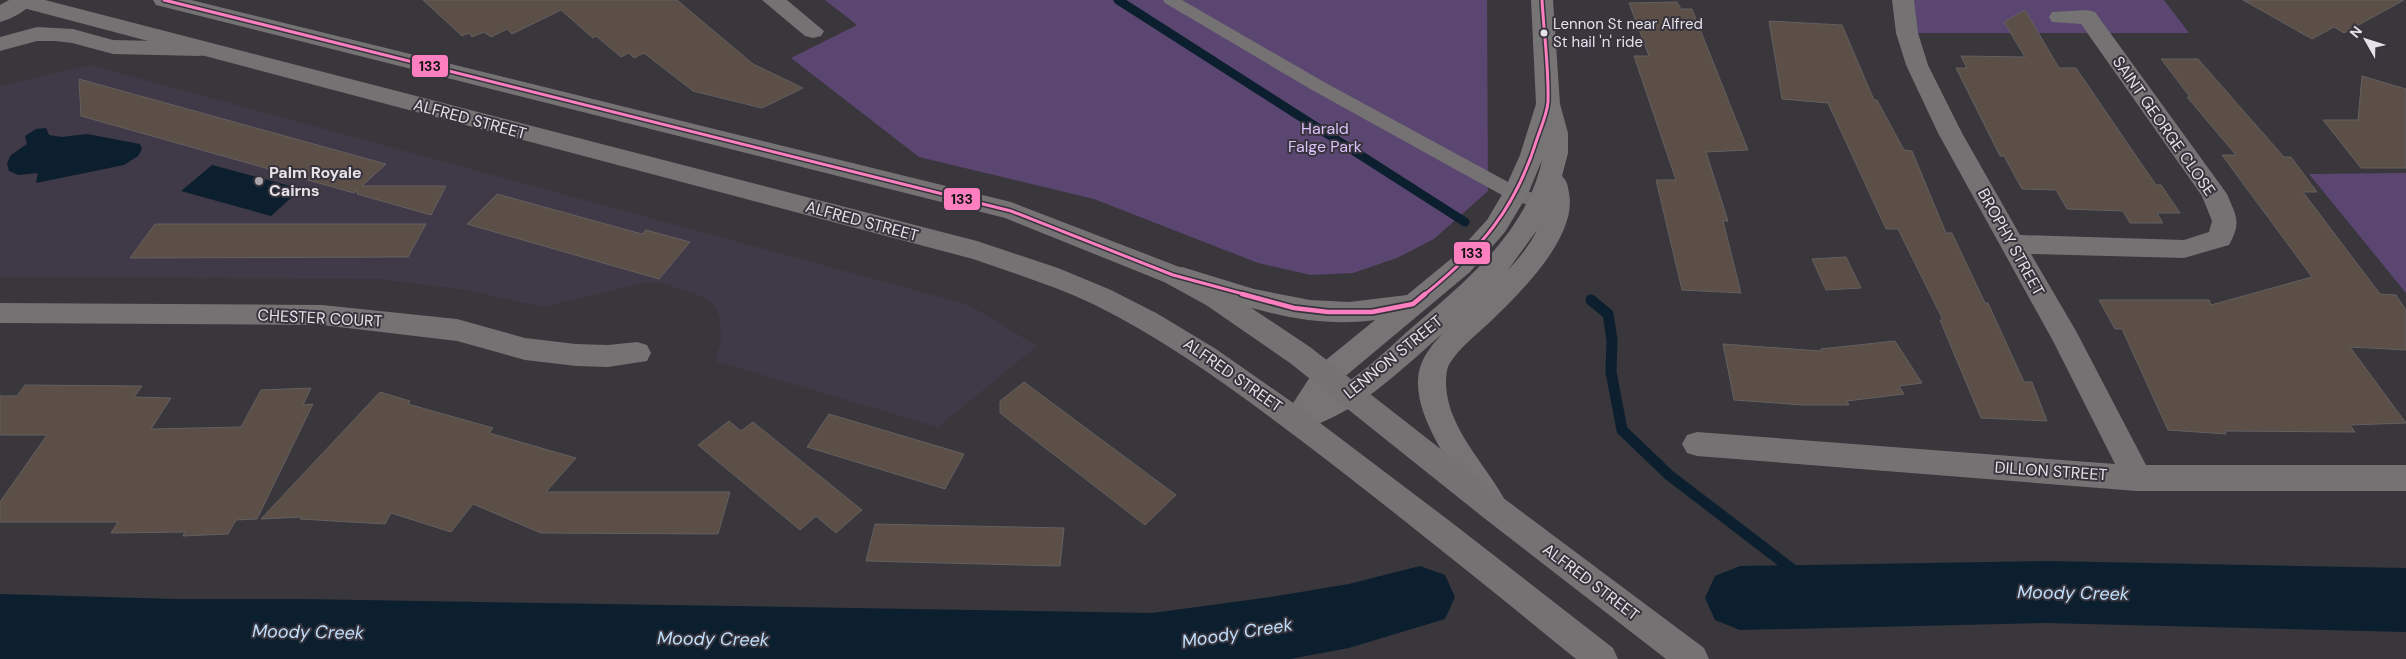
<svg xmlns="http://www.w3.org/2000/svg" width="2406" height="659" viewBox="0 0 2406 659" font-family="'DM Sans',sans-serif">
<rect width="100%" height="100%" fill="#39363c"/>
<path fill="#403947" d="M90,65L969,305L1037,346L938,427L715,361L721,341L720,318L714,304L704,297L659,282L644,283L542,307L467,290L378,279L0,277V86Z"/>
<path fill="#5b4672" d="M825,0H1487L1488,191L1434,239L1397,258L1353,273L1311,275L1258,263L1094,199L919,157L791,58L857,25Z
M1903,0H2164L2189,33H1907Z
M2406,173V293L2309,174Z"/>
<path fill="#0c1f2e" d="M46,128L49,135L62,137L87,134L140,144L142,149L138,156L124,165L36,183L38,173L18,175L9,171L7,163L11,155L27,144L25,136L36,129Z
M212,165L301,189L271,216L181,191Z"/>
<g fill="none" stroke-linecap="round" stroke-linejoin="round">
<path stroke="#0c1f2e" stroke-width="9" d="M1118,0L1465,222"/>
<path stroke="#0c1f2e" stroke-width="11" d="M1591,300L1608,314L1612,340L1611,372L1622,430L1669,475L1827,596
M287,659L300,632"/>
<path fill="#0c1f2e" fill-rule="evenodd" d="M2046,561L2406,568V632L2046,623L1740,630L1715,620L1705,598L1715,576L1740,566Z
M1420,566L1445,575L1455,597L1445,619L1349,648L1290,659H0V594L174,599H300L1152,613L1271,597L1349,584Z"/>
</g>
<path fill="#5b4f48" stroke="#636060" d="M423,0H677L753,64L803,88L762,108L693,91L644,53L634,58L629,53L621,57L596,36L593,38L561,10L512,34L507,29L491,37L484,32L472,37L469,33L462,36Z
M2243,0H2404L2344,33L2334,27L2312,39Z
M1677,2L1681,9H1692L1748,150L1706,152L1728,221H1723L1741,293L1682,290L1656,180H1676L1634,56H1649L1629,3Z
M2025,10L2059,68H2076L2156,185H2161L2180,213H2157L2163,223H2130L2123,211L2067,209L2056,190L2022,189L2004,156H2000L1956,68H1967L1961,56L2025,57L2004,22Z
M1769,21L1842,25L1874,100H1877L1904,150L1912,151L1946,233H1952L1985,303H1988L2024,382H2032L2047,421L1981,418L1940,320H1943L1898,229H1886L1828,103L1782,99Z
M2161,59H2198L2284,157H2291L2317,192H2303L2380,294L2396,295L2406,310V350L2350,347L2406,423L2350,425L2355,432L2225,431L2226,434L2168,430L2122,329H2115L2099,300H2209L2211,305L2312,277L2222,155H2236L2187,97H2190Z
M2362,76L2406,89V168H2361L2323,120H2358Z
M79,79L386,164L362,186H446L431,215L357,194V190L354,193L81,116Z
M497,194L642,234L646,230L690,242L659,279L467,224Z
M155,224H426L408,257L130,258Z
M1846,257L1861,288L1826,290L1812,259Z
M1895,341L1922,383L1899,386L1904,394L1847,401L1849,405H1803L1734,400L1723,344L1821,351V349Z
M1024,382L1176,495L1145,525L1000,413V401Z
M25,385L142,386L134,397L171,398L151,429L241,427L261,390L311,388L303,405L313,404L257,519L236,520L228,534L183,536L185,532L111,533L118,522H0V502L47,435H0V396H17Z
M380,392L410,401L408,404L493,428L489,433L576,458L546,492H730L718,534L541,533L473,504L451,532L391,513L385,524L300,519L301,517L261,519Z
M829,414L964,454L945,489L807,447Z
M729,421L741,431L753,422L862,510L836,533L816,516L800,530L698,445Z
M875,524L1064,528L1060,566L866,561Z"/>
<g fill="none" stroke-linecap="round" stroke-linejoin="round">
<path fill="#747272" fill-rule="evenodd" d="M1163,0H1182L1324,82L1521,189L1548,198L1550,203L1548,208L1541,209L1509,199L1312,90L1165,3Z"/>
<path fill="#747272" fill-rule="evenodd" d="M9,0H35C28,10 12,19 0,22V5Z
M762,0H787L824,31L821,36L813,38L805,36Z
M1892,0H1914L1918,33L1928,65L1962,133L2020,235L2184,240L2209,232L2212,221L2202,196L2081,24L2052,22L2049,17L2052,12L2087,10L2095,12L2227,194C2236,216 2242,222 2229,245L2184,258L2031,254L2076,331L2146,465H2406V491H2137L1697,456L1687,453L1682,444L1687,435L1697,432L2115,464L2053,341L1938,133L1906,65L1896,33Z
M37,27L73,29L113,40L200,42L208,44L211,49L208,54L200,56L113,54L72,43L55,41H37L0,51V37Z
M0,303L322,305L457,319L525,338L576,344L608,345L637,342L647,345L651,353L647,361L608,367L576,366L525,360L457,341L322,325L0,323Z"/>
<path fill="#767475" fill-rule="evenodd" d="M1531,0H1553L1560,104L1568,133V153L1562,176C1567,181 1568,186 1569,193C1578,237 1519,294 1490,322C1476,335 1460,347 1450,363C1446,369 1446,378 1446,385C1448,431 1489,467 1508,506L1504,515C1497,518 1489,521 1482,515C1477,511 1473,501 1470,495C1451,466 1418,420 1418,384C1417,364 1428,349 1442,334C1393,377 1362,410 1297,432L1287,428L1282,420L1316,368L1375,320C1305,330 1239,304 1173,284L1169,277L1173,270L1182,267L1254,289L1310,300L1349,302L1407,295L1452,258L1487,220L1503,193L1520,155L1536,104ZM1542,160C1526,235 1462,284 1408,331C1384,353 1359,377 1331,392L1336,384L1470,272L1505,232L1528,194ZM1537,230C1530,245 1519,258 1508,270Z"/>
<path fill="#757273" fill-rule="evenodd" d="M9,0H45L977,241L1058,268L1111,290L1158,314L1216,349L1299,407L1451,522L1613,648L1618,659H1576C1494,592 1412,526 1328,461C1253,404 1178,346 1093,304C1054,286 1013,273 973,259L12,5Z
M153,0H191L1011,202L1182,268L1226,291L1310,347L1506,500L1704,648L1709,659H1666L1484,518L1290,363L1206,305L1164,282L1005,218L156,5Z"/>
<g stroke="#38343e" stroke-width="6">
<path id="bus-1-far1" d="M164,0L1011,211L1173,275L1247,295
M1424,295C1481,249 1515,210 1537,139C1541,127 1547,114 1548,102C1549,69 1544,34 1542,0"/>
</g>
<g stroke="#38343e" stroke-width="8">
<path id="bus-1" d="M1242,294L1294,308L1328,312H1372L1413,304L1425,294"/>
</g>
<use href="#bus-1-far1" stroke="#fe7fbf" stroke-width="3"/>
<use href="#bus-1" stroke="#fe7fbf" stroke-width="4.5"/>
</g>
<circle fill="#e5e2e9" stroke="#38343e" stroke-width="2" cx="1544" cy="33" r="4.5"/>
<circle fill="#a9a6ac" stroke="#38343e" stroke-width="2" cx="259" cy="181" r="5"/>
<g text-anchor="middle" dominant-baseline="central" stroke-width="4" stroke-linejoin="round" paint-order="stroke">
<g font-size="15" fill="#e5e2e9" stroke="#38343e" text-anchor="start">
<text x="1553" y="24">Lennon St near Alfred<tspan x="1553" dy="18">St hail 'n' ride</tspan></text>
</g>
<g font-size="16" fill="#e5e2e9" stroke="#38343e">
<text transform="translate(470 119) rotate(15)">ALFRED STREET</text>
<text transform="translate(2164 126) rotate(55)">SAINT GEORGE CLOSE</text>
<text transform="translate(862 221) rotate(15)">ALFRED STREET</text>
<text transform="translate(2011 242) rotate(61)">BROPHY STREET</text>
<text transform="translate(320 318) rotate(3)">CHESTER COURT</text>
<text transform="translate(1393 357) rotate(-39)">LENNON STREET</text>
<text transform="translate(1233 375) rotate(35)">ALFRED STREET</text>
<text transform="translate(2051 471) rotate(4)">DILLON STREET</text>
<text transform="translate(1591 582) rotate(37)">ALFRED STREET</text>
</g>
<g font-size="16" fill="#dbc1f9" stroke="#38343e">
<text x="1325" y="128">Harald<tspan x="1325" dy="18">Falge Park</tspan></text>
</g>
<g font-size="16" font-weight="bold" fill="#e5e2e9" stroke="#38343e" text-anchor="start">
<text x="269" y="172">Palm Royale<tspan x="269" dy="18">Cairns</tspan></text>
</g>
<g font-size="18" font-style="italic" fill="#bddffb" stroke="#38343e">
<text transform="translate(2073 593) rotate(1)">Moody Creek</text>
<text transform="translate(308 632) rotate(1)">Moody Creek</text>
<text transform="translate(1237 633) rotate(-9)">Moody Creek</text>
<text transform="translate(713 639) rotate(1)">Moody Creek</text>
</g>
</g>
<g stroke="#38343e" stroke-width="2">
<rect x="411" y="54" width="38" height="24" rx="5" fill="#fe7fbf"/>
<rect x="943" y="187" width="38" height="24" rx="5" fill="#fe7fbf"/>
<rect x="1453" y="241" width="38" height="24" rx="5" fill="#fe7fbf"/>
</g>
<g font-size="14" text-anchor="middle" font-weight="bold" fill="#111">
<text x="430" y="71">133</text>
<text x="962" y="204">133</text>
<text x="1472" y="258">133</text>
</g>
<g transform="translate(2366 40) rotate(309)" stroke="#38343e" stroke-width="4" paint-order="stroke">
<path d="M0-4L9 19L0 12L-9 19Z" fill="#e5e2e9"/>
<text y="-8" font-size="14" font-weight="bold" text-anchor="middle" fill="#e5e2e9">N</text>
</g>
</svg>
